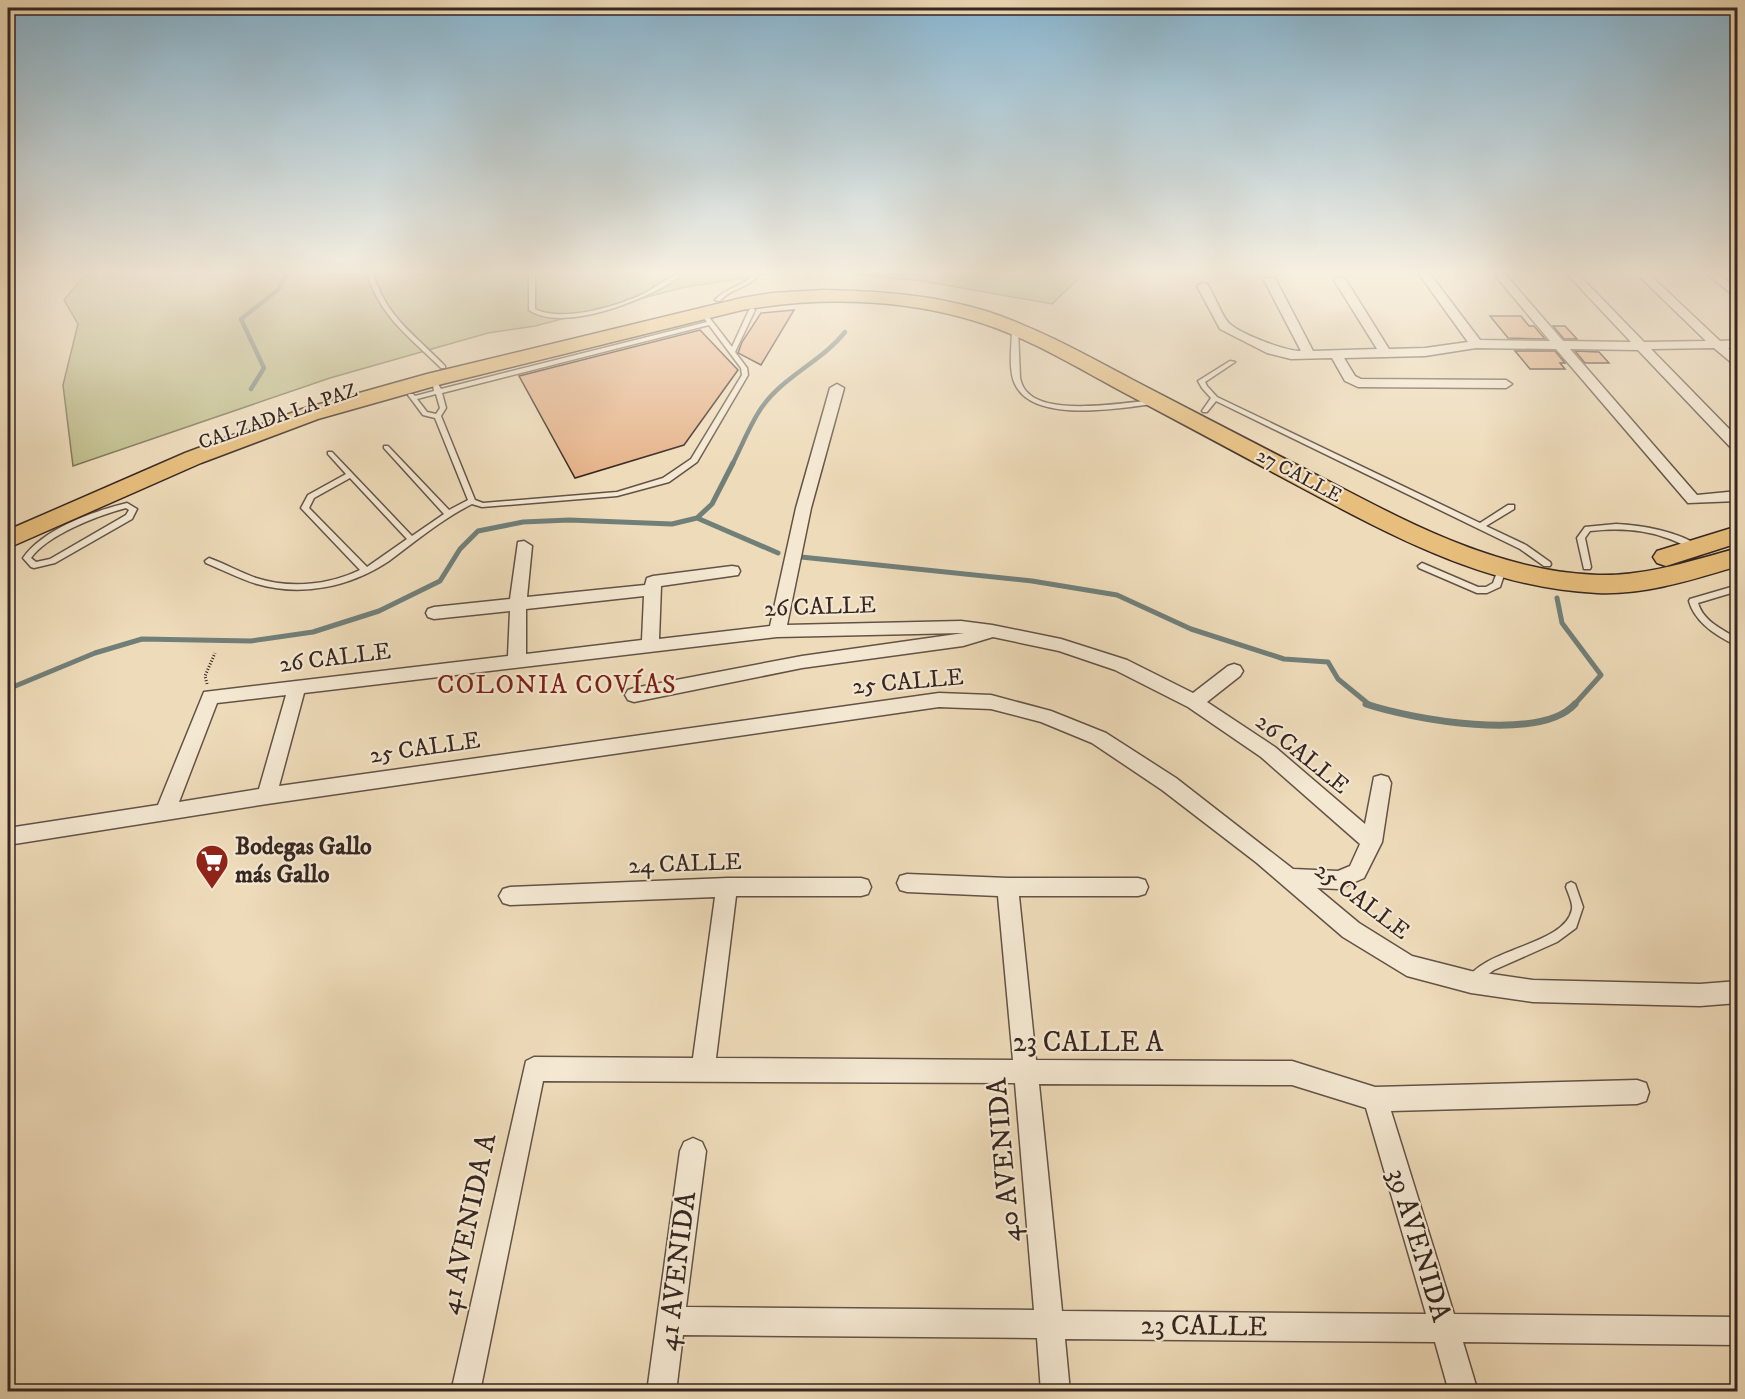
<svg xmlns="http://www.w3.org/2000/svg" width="1745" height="1399" viewBox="0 0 1745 1399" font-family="'IM FELL DW Pica',serif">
<rect width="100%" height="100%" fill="#eedbb9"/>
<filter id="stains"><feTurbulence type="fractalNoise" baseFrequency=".00333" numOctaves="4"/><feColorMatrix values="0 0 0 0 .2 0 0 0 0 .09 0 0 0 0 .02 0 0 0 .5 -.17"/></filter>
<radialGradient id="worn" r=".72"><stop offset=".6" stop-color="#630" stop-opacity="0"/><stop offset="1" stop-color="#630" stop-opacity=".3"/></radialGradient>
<path fill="#bfbe8b" stroke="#7a7256" stroke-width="1.5" d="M86,274H562L569,276L579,274H770L685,287L535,326L488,333L330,378L73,466L63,385L78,324L64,300Z
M851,274H1083L1052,304L923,281Z"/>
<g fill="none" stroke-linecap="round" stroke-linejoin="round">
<path stroke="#717f79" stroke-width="4.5" d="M251,389L264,368L241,319L278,290L287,274
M732,465C742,446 750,424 762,407C784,376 822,361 845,332"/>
<path stroke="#717f79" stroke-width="5" d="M697,518L778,553
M801,557L1032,581L1117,595L1191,629L1284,659L1328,662L1338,679L1371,706
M1557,598L1562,623L1601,675L1573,706
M8,689L95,653L142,639L251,641L313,632L379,611L440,581L460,549L478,531L523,522L569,520L672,524L697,518L712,504L733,463"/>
<path stroke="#717f79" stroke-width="7" d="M1366,704C1411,719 1540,743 1575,704"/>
</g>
<path fill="#e5b38a" stroke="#352621" stroke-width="1.5" d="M794,310L761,365L738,353L742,342L761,313Z
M1490,316H1521L1529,326H1534L1545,339L1508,338Z
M1553,326H1565L1577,339H1564Z
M700,330L738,370L684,445L575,478L519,376Z
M1515,351H1555L1565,363H1560L1565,369H1530Z
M1575,351L1599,352L1609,363H1585Z"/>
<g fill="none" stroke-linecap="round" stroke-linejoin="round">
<g stroke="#635347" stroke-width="3">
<path id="service" d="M367,274H373C387,318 414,334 445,366V368H441C410,337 382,319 367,274Z
M529,274H535V309C563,323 618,306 645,293C657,287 670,274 683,274C653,298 563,334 529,310Z
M754,274H760C749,288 731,288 720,301L715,300C726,287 743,287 754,274Z
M752,308L755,310L735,352L747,368L748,375L697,462L669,482L617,496L482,507L472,504C442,519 416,541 389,561C350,587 302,597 257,584C240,579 223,570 206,563L205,561L209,558C225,564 240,572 256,578C290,589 329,585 360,570L301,508L308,495L346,474L328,454V452H332L412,536L444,514L384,448V446H388L449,510L468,500L435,418L423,415L408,395L409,394H413L415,396L434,391L433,385L436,383L438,384L441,389L707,322L700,313L703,311L705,312L732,347L749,310ZM709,325L741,368L742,375L691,459L663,478L617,492L483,503L475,500L441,416L446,408L442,393ZM436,394L440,408L436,414L427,412L417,399ZM350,478L407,539L367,567L309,508L314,498Z
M1015,327L1018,329L1020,378C1021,383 1024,390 1029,394C1052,415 1123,403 1153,400L1156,402L1153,404C1119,408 1033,424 1015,384C1008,370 1012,344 1012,329Z
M1230,361L1235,362L1205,382L1207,386L1217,397L1480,523L1508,505H1514V509L1486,526L1526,545L1550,562L1551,564L1550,566H1544L1520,549L1216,401L1207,412H1203L1202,411L1211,398L1202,388L1198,381Z
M127,503L137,509L132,519L55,563L34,568L31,567L23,558C43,529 94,511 127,503ZM126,508L129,510L126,515L50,559L36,562L31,558C47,535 99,515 126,508Z
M1616,524C1641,525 1681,532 1700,547L1699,549C1689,549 1677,541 1667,538C1642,529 1617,528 1590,531L1585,538L1591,567L1590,569H1584L1577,538L1585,527Z
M1422,563L1478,587H1486L1493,583L1499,567H1505L1506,569L1500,587L1487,593H1477L1419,568L1418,566Z
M1738,585V591L1698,603C1703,621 1722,629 1738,639V646C1718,637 1695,623 1689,601L1690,599Z
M1571,882L1575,884L1583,907L1576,928L1557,942L1494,970L1473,985L1469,984L1467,980C1484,948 1566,945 1572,909C1573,903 1568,893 1566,887L1567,884Z"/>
</g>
<g stroke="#635347" stroke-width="3">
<path id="minor" d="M1419,274H1430L1480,340L1550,341L1494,274H1505L1563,341L1631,342L1567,274H1578L1644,342L1706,341L1637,274H1649L1720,341L1738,340V348H1728L1738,357V368L1714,348L1651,349L1738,438V451L1733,450L1638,350L1570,349L1697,495L1738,491V501L1688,503L1556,349L1476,348L1425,356L1344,358L1355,376L1361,379L1506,380L1512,384L1506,388L1358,387L1345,381L1332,358L1291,359L1267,353L1220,329L1197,286L1203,283L1207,284C1215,296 1219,310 1227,321C1236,333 1285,351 1301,351L1264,280L1266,278H1274L1276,280L1313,351L1377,349L1334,280L1340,277L1346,280L1389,349L1425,348L1468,342Z
M1707,274H1719L1738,290V299Z
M837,384L844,388L811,508L787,625L961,621L992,625L1061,639L1127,660L1193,693L1228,666L1234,664L1240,666L1243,671L1240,676L1207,702L1275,747L1365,824L1374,777L1381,775L1388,777L1391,783L1382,842L1364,878L1339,889L1317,888L1359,923L1412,956L1471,971L1533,980L1700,984L1738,981V1003L1700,1006L1533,1002L1471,993L1407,976L1343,937L1257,863L1162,790L1092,743L1041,722L991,709L939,707L267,804L8,845V828L158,805L204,692L508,656L510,611L434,619L428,617L426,613L428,609L434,607L510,599L518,542L524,541L532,546L527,597L645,585L647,578L653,576L732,566L738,567L740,571L738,575L661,586L659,639L770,626L796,508L830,388ZM644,596L642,640L526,654V609ZM961,633H964L802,656L634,688L628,690L625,695L628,700L634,702L802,668L963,646L993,637L1059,651L1115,670L1188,707L1261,757L1360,844L1350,866L1338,871L1293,869L1176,778L1106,733L1051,711L991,695L939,693L279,786L304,693L777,637ZM286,695L259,789L179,802L217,703Z
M907,874L1008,878H1138L1145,880L1148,887L1145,894L1138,896H1019L1036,1060L1292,1061L1375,1087L1637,1080L1646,1083L1649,1092L1646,1101L1637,1104L1391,1111L1454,1314L1738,1317V1345L1463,1342L1478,1392H1449L1435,1342L1065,1339L1070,1392H1041L1037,1338L683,1335L676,1392H647L680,1151L684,1142L693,1138L702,1142L706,1151L686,1307L1034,1310L1015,1083L543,1081L480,1392H451L526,1061L534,1057L693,1058L715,897L510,905L503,903L499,896L503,889L510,887L727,878H861L868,880L871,887L868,894L861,896H736L716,1058L1013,1060L998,896L907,892L900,890L897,883L900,876ZM1039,1084L1292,1085L1366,1108L1426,1314L1062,1311Z"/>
</g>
<g stroke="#352621" stroke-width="3">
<path id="primary" d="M824,290C880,291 935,295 989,312C1040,329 1088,356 1135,381C1202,416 1269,451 1336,485C1418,528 1504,572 1598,575C1647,576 1691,561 1738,548V566C1691,580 1646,595 1597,593C1503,589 1417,549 1336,506C1263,467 1191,428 1119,390C1073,365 1025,336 975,321C900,298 818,297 742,310L442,384L318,419L201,463L8,548V530L185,453L302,409L427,374L742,298L772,293Z
M1738,526V543L1666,566L1657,563L1653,557L1657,551Z"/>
</g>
<path stroke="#352621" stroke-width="3" stroke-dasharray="1 2" stroke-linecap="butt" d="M207,684L205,676L215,653"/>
<use href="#service" fill="#f4e8d2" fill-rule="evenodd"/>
<use href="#minor" fill="#f4e8d2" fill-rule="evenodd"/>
<use href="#primary" fill="#e7be7c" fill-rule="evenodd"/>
</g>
<linearGradient id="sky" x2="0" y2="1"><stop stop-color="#88b7d3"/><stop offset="0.58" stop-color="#f7efe0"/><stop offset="1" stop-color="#f7efe0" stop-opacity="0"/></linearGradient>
<rect width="1745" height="470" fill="url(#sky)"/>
<defs>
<g id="supermarket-pin" transform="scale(1.725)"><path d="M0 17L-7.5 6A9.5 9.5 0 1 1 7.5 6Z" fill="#8f2418" stroke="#f4e8d2"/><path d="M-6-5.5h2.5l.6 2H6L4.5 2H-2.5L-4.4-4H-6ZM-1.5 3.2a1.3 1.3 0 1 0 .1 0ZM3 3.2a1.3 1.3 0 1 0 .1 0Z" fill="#fff"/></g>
</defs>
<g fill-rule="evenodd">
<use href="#supermarket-pin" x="212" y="861"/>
</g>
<g text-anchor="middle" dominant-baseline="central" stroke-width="4.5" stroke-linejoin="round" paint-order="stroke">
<g font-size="20" fill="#352621" stroke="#f4e8d2">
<text transform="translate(278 417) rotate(-19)">CALZADA LA PAZ</text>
<text transform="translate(1299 476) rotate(28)">27 CALLE</text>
</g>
<g font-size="24" fill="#352621" stroke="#f4e8d2">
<text transform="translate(820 607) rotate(-2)">26 CALLE</text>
<text transform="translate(335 658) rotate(-7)">26 CALLE</text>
<text transform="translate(908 682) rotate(-5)">25 CALLE</text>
<text transform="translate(425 748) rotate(-8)">25 CALLE</text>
<text transform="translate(1302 754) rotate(39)">26 CALLE</text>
<text transform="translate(685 864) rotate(-2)">24 CALLE</text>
<text transform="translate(1362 901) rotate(37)">25 CALLE</text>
</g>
<g font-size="24" font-weight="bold" fill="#352621" stroke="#f4e8d2" text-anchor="start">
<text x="235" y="847">Bodegas Gallo<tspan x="235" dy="28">más Gallo</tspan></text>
</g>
<g font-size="26" letter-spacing="1.5" fill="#7a1f14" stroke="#f4e8d2">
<text x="557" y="685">COLONIA COVÍAS</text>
</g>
<g font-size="28" fill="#352621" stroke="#f4e8d2">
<text x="1088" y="1042">23 CALLE A</text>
<text transform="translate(1004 1160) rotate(-95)">40 AVENIDA</text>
<text transform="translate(468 1224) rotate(-78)">41 AVENIDA A</text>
<text transform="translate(1419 1245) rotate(73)">39 AVENIDA</text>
<text transform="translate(677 1271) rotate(-83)">41 AVENIDA</text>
<text transform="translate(1204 1326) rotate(1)">23 CALLE</text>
</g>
</g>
<rect width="1745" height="1399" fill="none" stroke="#eedbb9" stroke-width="30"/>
<rect x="9" y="9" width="1727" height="1381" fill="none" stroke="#352621" stroke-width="3"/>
<rect x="15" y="15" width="1715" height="1369" fill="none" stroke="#352621" stroke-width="1.5"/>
<rect width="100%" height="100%" filter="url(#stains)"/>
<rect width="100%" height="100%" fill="url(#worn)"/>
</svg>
